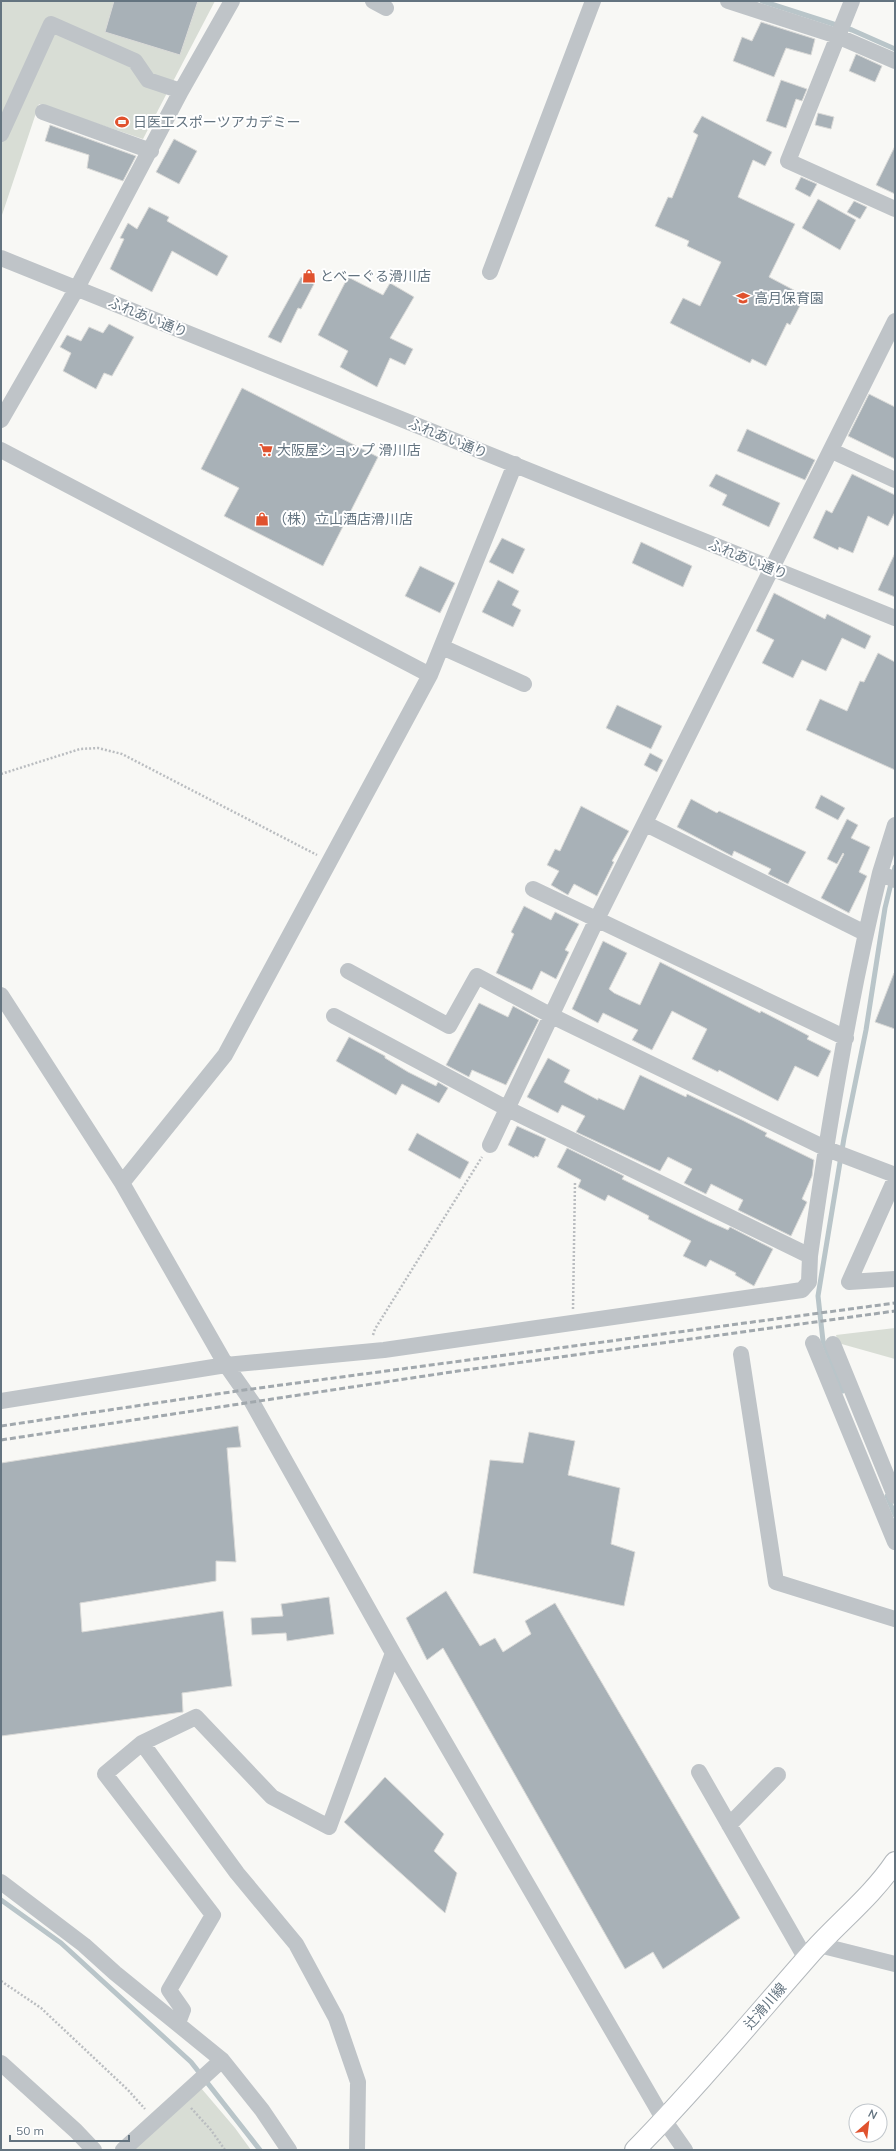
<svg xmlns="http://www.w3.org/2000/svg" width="896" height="2151" viewBox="0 0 896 2151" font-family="Mulish,'Noto Sans JP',sans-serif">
<rect width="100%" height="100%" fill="#f8f8f5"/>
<path fill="#d8ddd5" d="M1,1H215L143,139L39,104L1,218Z
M895,1328V1359L838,1343L836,1335Z
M201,2088L235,2128L251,2150H132Z"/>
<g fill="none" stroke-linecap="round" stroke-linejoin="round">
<path stroke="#b9c5c9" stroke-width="5" d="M762,1L852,30L895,49
M843,1391L823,1341L818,1296L844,1138L866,1030L885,908L895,867
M887,1496L895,1515
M1,1900L61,1943L191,2062L260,2150"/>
</g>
<path fill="#a8b1b7" stroke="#dadad8" d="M114,1H198L180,55L105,32Z
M761,22L815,39L811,55L786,48L774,77L733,61L742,37L752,41Z
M856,54L882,66L875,82L849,71Z
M781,80L807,89L802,101L796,99L786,128L766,121Z
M818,113L834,117L831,129L815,125Z
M702,116L772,152L765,166L753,160L738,197L795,224L769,277L805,296L790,325L787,323L766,366L752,359L750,363L670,323L683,298L700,306L721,262L687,246L689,241L655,226L668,197L672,198L698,135L693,132Z
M50,125L136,156L123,181L87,168L89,155L45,141Z
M174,139L197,151L179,184L156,172Z
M895,146V194L876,185Z
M801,177L817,184L810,197L795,189Z
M818,199L856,220L840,250L802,228Z
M854,201L867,207L860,219L847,212Z
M149,207L169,217L167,221L228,256L217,276L172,251L152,292L110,269L124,239L120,238L128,223L137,229Z
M301,277L314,284L301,309L298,308L281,343L268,337Z
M348,277L383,295L390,283L414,297L390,338L413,349L405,365L390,358L377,387L340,367L348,351L318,335Z
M109,324L134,337L112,376L104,373L96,389L63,371L71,353L60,347L67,335L81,341L89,327L103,333Z
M242,388L378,457L323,566L224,516L239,488L201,469Z
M869,394L895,407V459L848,436Z
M747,429L815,460L805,480L737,451Z
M716,474L780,503L769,527L722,505L727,495L709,486Z
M852,474L895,495V512L888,526L868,516L853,553L839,547L838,550L813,538L826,510L832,513Z
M502,538L525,549L513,574L489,562Z
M641,542L692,566L683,587L632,563Z
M895,553V597L878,590Z
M420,566L455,583L440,613L405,596Z
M498,580L519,591L512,605L521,610L513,627L482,612Z
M774,593L825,619L827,614L871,636L865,649L842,638L826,671L802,660L793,678L762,663L774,640L756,631Z
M878,653L895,662V770L806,730L820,699L847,711L860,681L864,682Z
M617,705L662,726L651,749L606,728Z
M650,753L663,760L657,772L644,765Z
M821,795L845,808L838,820L815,808Z
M691,799L717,813L719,811L806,852L788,884L768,874L771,869L734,851L732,856L677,827Z
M581,806L629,831L612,861L614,862L597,896L574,884L568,895L551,885L559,871L547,865L555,849L560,851Z
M847,819L858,825L851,838L870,847L859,872L867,876L849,913L821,898L844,854L843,853L837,864L827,859Z
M524,906L551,920L555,912L579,924L565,950L569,952L556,979L541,971L532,990L496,973L514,934L511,932Z
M603,941L627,953L609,989L614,993L640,1005L660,962L760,1013L761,1011L794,1028L809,1036L807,1039L831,1051L818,1077L795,1066L778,1101L719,1070L718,1072L692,1059L707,1029L672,1011L652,1050L632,1040L638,1030L603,1013L598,1023L572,1009Z
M894,973L895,974V1029L875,1022Z
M479,1003L508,1017L513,1006L539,1020L506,1085L472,1070L469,1077L446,1065Z
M349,1037L385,1056V1058L408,1072L436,1086L438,1082L448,1088L439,1103L402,1084L396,1095L336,1061Z
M548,1058L570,1070L564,1082L598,1100V1098L624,1110L640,1075L686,1097L687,1094L744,1121L767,1133L765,1136L814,1160L812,1176L802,1199L807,1202L791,1236L738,1210L743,1200L711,1184L706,1194L684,1183L692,1169L668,1157L660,1171L576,1132L585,1116L562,1105L558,1113L527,1097Z
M517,1126L546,1139L538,1157L535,1156L534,1158L508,1145Z
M417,1133L469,1162L460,1179L408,1150Z
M567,1148L624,1176L622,1179L710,1222L728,1230L730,1227L773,1249L754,1286L735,1275L736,1273L710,1260L706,1267L683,1256L691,1241L648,1219L649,1216L608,1195L605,1201L578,1187L581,1180L557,1167Z
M238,1426L241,1447L227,1448L236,1562L216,1561V1581L80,1603L82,1632L223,1611L232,1686L182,1693L183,1712L1,1736V1463Z
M529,1432L575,1441L568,1475L620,1488L611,1544L635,1552L624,1606L473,1573L490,1460L523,1463Z
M446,1591L480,1646L495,1638L503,1652L531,1634L525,1621L555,1603L740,1918L663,1969L653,1952L625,1969L443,1648L427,1660L406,1618Z
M329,1597L334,1634L287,1641L286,1633L252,1635L251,1618L283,1616L281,1604Z
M385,1777L444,1834L434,1851L457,1873L445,1913L344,1822Z"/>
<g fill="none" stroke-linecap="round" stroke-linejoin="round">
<g stroke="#b3b8bc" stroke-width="22">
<path id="major" d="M635,2150C697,2087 754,2018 813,1951C840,1921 872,1896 895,1862"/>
</g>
<path stroke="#babdc0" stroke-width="2.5" stroke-dasharray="2 2" stroke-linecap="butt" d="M1,774L80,749L98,748L122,754L317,855
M573,1309L575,1181
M373,1335L375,1329L482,1157
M1,1981L41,2008L128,2090L145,2109
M191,2108L211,2130L225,2150"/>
<path stroke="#bfc4c8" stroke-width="16" d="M373,1L386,8
M728,1L837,36L895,61
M852,1L788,161L895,209
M43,112L151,151
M1,134L51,24L135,61L148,80L181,91
M1,258L895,618
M490,272L593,1
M1,420L77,288L181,91L232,1
M1,450L430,675
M832,451L895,480
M442,647L524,684
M646,824L865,933
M880,873L895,825
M533,889L846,1038
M348,971L449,1026L477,976L552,1016L827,1149L895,1175
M1,995L122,1183L226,1365L252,1402L393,1653L664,2120L685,2150
M334,1016L508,1109L810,1256C828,1128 849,999 880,873L895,880
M490,1145L597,919L895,321
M895,1179L849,1282L895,1279
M122,1183L225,1055L430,675L515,464
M813,1343L895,1542
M833,1344L895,1496
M741,1354L776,1582L895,1619
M1,1401L226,1365L384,1350L802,1290L809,1282L810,1256
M142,1743L237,1873L296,1944L336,2018L358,2082L357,2150
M699,1772L806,1959
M729,1825L778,1775
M1,1882L84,1945L115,1973L222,2060L262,2110L289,2150
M819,1945L895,1964
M178,2023L183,2010L169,1990L213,1915L105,1774L142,1743L196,1717L272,1797L329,1827L393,1653
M1,2063L76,2131L94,2150
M123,2150L222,2060"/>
<use href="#major" stroke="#fff" stroke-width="20"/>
<path stroke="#a1a8ad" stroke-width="3" stroke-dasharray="6 3" stroke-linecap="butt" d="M1,1426L244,1390L895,1303
M1,1440L458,1371L895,1311"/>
</g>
<defs>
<g id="stadium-bare" transform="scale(1.08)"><path d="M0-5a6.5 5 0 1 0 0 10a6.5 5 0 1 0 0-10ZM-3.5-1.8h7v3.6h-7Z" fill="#e0522e" stroke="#fff" stroke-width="2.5" paint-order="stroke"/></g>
<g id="shop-bare" transform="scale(1.08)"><path d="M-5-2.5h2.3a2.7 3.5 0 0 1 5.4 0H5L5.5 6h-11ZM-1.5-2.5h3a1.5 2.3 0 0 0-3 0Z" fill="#e0522e" stroke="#fff" stroke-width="2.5" paint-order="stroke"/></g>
<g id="school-bare" transform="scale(1.08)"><path d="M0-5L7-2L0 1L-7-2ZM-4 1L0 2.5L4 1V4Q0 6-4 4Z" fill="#e0522e" stroke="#fff" stroke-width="2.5" paint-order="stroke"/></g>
<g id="supermarket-bare" transform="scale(1.08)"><path d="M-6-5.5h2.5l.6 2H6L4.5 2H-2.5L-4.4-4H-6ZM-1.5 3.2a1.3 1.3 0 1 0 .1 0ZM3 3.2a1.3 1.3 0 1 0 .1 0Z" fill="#e0522e" stroke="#fff" stroke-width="2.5" paint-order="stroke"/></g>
</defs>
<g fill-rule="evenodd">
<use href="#stadium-bare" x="122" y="122"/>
<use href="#shop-bare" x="309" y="276"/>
<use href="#school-bare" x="743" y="298"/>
<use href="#supermarket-bare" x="266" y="450"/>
<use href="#shop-bare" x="262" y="519"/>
</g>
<g text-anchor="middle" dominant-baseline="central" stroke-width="4" stroke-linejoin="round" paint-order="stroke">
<g font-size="14" fill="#647480" stroke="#fff" text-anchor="start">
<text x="133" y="122">日医工スポーツアカデミー</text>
<text x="320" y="276">とべーぐる滑川店</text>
<text x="754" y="298">高月保育園</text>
<text x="277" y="450">大阪屋ショップ 滑川店</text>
<text x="273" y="519">（株）立山酒店滑川店</text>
</g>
<g font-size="14" fill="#647480" stroke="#fff">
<text transform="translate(148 317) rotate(22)">ふれあい通り</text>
<text transform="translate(448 438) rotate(22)">ふれあい通り</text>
<text transform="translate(748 559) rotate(22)">ふれあい通り</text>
<text transform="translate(765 2006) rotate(-49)">辻滑川線</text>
</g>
</g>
<rect width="896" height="2151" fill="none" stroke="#647480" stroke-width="4"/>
<g transform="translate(868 2123) rotate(28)"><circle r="19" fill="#ffffff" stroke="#c1c7cc"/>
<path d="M0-3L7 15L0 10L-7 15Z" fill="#e0522e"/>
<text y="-6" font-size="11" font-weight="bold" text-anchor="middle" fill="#647480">N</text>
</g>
<path d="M10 2135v6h119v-6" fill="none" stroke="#647480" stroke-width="2"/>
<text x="16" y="2135" font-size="12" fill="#647480" stroke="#ffffff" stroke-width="3" paint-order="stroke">50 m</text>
</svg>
